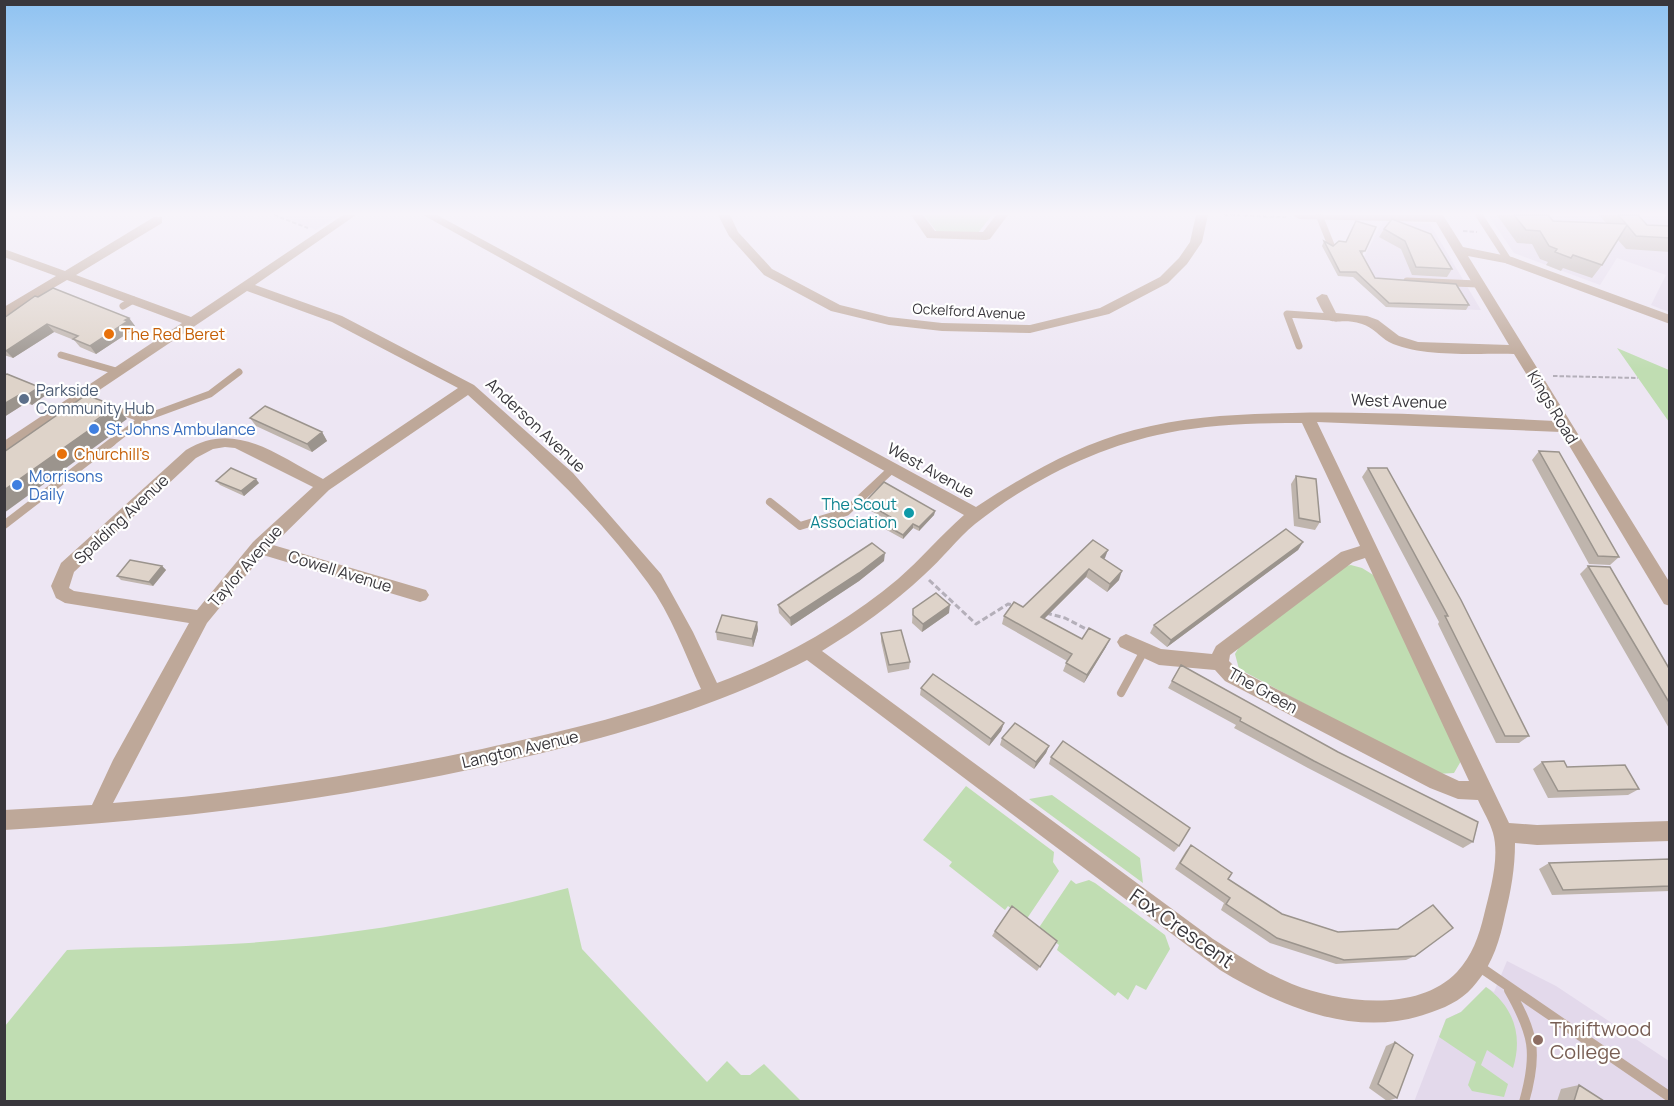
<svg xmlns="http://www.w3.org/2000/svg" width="1674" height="1106" viewBox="0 0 1674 1106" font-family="Manrope,sans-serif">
<rect width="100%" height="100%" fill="#ede6f3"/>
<path fill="#e3d9eb" d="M278,215H339L316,230Z
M1488,215H1669V312L1651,305L1666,275L1617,258L1600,285L1514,253Z
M1383,221L1430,224L1481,310L1386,307L1358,280H1375L1364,257Z
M1507,961L1556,986L1669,1061V1101L1414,1102L1446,1019L1461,1012L1486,987L1494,992Z"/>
<path fill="#c0ddb2" d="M924,215H992L978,233L937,232Z
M1617,348L1669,370V422Z
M1351,565L1362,568L1375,576L1461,761L1454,773L1437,774L1239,669L1235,654L1239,647L1345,566Z
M966,786L1054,852L1053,862L1059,871L1026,920L1008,906L1005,910L949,866L952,862L923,840Z
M1052,795L1140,858L1143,883L1029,799Z
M1071,880L1076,884L1089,880L1095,883L1165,935L1170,949L1146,990L1136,985L1128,1000L1118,992L1115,996L1057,950L1059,945L1038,929Z
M568,888L582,949L707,1082L727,1061L741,1075H750L764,1064L801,1101H5V1026L67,950C127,947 188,947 249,943C357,935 464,916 568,888Z
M1486,987C1514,1007 1523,1036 1513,1068L1487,1050L1481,1065L1508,1084L1504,1097L1472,1091L1468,1085L1476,1062L1439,1037L1446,1019L1461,1012Z"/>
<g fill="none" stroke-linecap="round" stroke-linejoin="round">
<path stroke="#b4afb9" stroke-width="2" stroke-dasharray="4.5 2" stroke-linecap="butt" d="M274,215L308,228
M1224,215L1286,217
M1463,231L1477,232
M1553,376L1638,378"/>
<path stroke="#b4afb9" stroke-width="3" stroke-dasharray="6 3" stroke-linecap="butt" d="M929,580L976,624L1008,604L1014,605
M1046,613L1065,618L1090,631"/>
<path stroke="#bea899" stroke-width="7" d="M1319,215L1331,245
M1479,215L1508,260
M1407,281L1478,284
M123,306L133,300
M1299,346L1287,314L1331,317
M61,355L116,371
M109,407L142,419L110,444
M142,419L210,394L239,372"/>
<path stroke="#bea899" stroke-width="8" d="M770,502L800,526L846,512L892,469
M4,525L112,442
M1121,693L1144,651"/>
<path stroke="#bea899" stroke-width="10" d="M1477,965L1670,1097
M1509,990C1534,1034 1538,1053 1524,1102"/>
<path fill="#bea899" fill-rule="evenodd" d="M343,215H356L255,285L342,316L474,385L573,473L661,574L693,632L717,683C782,659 844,624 898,579C921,559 941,535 964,515L423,215H437L976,507C1025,475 1077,445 1134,430C1186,416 1239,414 1292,413C1379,411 1467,417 1555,421L1514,354C1479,353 1421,358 1389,342C1380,337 1373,327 1362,324C1331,315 1333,335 1316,298L1322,294L1327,295L1336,313L1367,316L1378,320L1399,336L1418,342L1509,345L1436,222L1299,219L1293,215H1443L1463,247L1512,257L1670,315V324L1505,263L1468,256L1670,583V606L1664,604L1561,432L1317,422L1509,823L1537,825L1670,821V841L1537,845L1515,843C1515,868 1511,891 1505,915C1500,939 1493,963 1477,982C1466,997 1450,1006 1432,1012C1359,1040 1283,1008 1220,970L807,660C718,706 622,734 525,757C354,798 180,820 4,830V810L92,805L113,760L189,623L65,603L56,598L51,586L61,563L186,450C235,419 278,456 323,479L458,388L332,322L247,291L4,454V441L182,323L67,280L4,317V307L56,276L4,257V249L65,271L154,217H162V223L76,275L191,317ZM468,395C532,454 597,512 648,583C671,614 685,654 701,689C630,716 555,733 482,749C360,775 237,794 113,803L207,623L263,555L420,602L426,600L429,595L426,590L273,545L329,490ZM1302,423L1360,546L1341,552L1216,646L1212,654L1161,649L1126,634L1120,637L1117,642L1120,647L1159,665L1215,670L1225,681L1430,788L1458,799L1478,800C1483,811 1490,822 1493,833C1500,858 1490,890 1484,915C1479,936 1472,956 1457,972C1418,1013 1340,1003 1292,984C1264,973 1238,955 1213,939L822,651C858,629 893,604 924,575C942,559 957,539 975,524C1029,481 1099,446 1167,433C1211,424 1257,423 1302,423ZM225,447L235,448L313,487L253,542L197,610L74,591L69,588L74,572L196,458L213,449ZM1365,558L1469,781H1459L1444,774L1237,669L1229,661L1230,655L1353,562Z
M718,215H730L738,232L772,269L840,305L889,317L942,323L1030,325L1100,308L1160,277L1179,258L1190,242L1196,215H1208L1202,242L1187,264L1168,283L1109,314L1030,333L942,331L889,325L831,311L764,275L729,236Z
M911,215H923L935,231L983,232L996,215H1008L990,239L986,240L927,238Z"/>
</g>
<path fill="#bfb5ad" d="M1497,215H1548L1553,221L1606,223L1599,215H1638L1647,225L1670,226V252L1626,249L1618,240L1602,265L1592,278L1563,268L1561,271L1546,265L1548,262L1540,259L1532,244L1517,243Z
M1392,219L1452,269L1447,277L1412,275L1401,249L1379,237L1384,229Z
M1376,227L1362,255L1375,278L1469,305L1466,310L1386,307L1353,277L1338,276L1322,246L1324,241L1333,246L1346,242Z
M4,318H129L135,326L132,327L134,329L96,354L80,347L74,340L54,332L13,358L4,355Z
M4,375L39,387L46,395L32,405L26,403L4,417Z
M250,418L322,432L327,441L312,452L256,426Z
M1539,451L1619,557L1610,565L1589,564L1532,460Z
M1368,468L1529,736L1519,743H1496L1438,624L1439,622L1362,477Z
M1296,476L1320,522L1315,530L1294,526L1291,484Z
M216,481L259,483L244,496L220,485Z
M865,502L935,511L934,515L919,531L913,528L903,539L885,529V525L889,521L864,507Z
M1303,542L1298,550L1167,647L1150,633L1154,625Z
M1105,558L1104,559L1119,580L1107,592L1086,577L1044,619L1082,639L1106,647L1084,683L1063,671L1067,661L1002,624L1004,616L1023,607Z
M884,561L859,581L791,626L779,613L778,605Z
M162,566L166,570L153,586L121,580L117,576Z
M1588,566L1670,670V730L1580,574Z
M913,609L949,613L922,632L912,623Z
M757,622L758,630L753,647L717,640L716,632Z
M881,633L910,662L909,669L888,673L881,641Z
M1181,665L1473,842L1463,848L1308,768L1234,728L1236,725L1168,688Z
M921,688L1004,723L1001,731L989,746L920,695Z
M1002,738L1049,746L1046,753L1034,769L1000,745Z
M1051,757L1179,846L1174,852L1049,764Z
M1542,762L1567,767L1639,789L1628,795L1548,798L1533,769Z
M1191,845L1228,879L1282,914L1338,932L1397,929L1433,905L1415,956L1406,960L1336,964L1270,943L1221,910L1224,903L1175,869L1186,851Z
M1670,859V891L1552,895L1539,869L1549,863Z
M995,931L1057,941L1037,971L992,936Z
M1395,1042L1397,1098L1387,1101L1369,1088L1386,1046Z
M1579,1085L1604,1101H1557L1561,1089Z"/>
<path fill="#9b948d" d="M129,318L135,326L132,327L134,329L96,354L90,346Z
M47,324L54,332L13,358L6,351Z
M39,387L46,395L32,405L24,397Z
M19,395L26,403L4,417V404Z
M116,406L127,419L108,433L110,436L4,513V490Z
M322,432L327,441L312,452L307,444Z
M256,479L259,483L244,496L241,491Z
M935,511L934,515L919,531V527Z
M913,524V528L903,539V535Z
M1303,542L1298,550L1167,647L1171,640Z
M1108,550L1105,558L1098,566L1101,557Z
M885,553L884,561L859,581L791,626L790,618Z
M162,566L166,570L153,586L149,582Z
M1089,569L1086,577L1038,625L1041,617Z
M1122,571L1119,580L1107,592L1110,584Z
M950,605L949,613L922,632L923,624Z
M757,622L758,630L753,647L752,639Z
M1110,639L1106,647L1084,683L1087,675Z
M1004,723L1001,731L989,746L991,739Z
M1049,746L1046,753L1034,769L1036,762Z"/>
<path fill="#ded3c9" stroke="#9b948d" stroke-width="1.5" d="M1514,215H1548L1553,221L1626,224L1618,215H1638L1647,225L1670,226V238L1636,236L1627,225L1602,265L1573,255L1571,258L1555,252L1557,249L1549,246L1540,231L1526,230Z
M1392,219L1431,234L1452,269L1416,267L1405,241L1384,229Z
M1356,221L1376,227L1365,251H1360L1375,278L1456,284L1469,305L1389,303L1356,272H1340L1324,241L1333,246L1339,241L1346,242Z
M53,288L129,318L125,320L128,321L90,346L73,339L78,336L47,324L6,351L4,350V318L35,296L38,297Z
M7,374L39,387L24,397L19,395L4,404V375Z
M86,395L116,406L95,421L99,423L4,490V452Z
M265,406L322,432L307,444L250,418Z
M1539,451L1559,452L1619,557L1598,556Z
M231,468L256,479L241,491L216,481Z
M1368,468H1387L1461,600L1529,736H1505L1445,616H1448Z
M1296,476L1316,479L1320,522L1299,518Z
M884,482L935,511L919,527L913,524L903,535L885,525L892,518L865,502Z
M1286,529L1303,542L1171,640L1154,625Z
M1093,540L1108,550L1101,557L1122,571L1110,584L1089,569L1041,617L1082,639L1089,628L1110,639L1087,675L1066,663L1072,654L1004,616L1014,602L1023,607Z
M872,543L885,553L859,573L790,618L778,605Z
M130,560L162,566L149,582L117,576Z
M1588,566L1610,567L1670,670V704Z
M936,593L950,605L923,624L913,615V609Z
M722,615L757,622L752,639L716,632Z
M901,630L910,662L889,665L881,633Z
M1181,665L1338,752L1478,822L1473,842L1314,761L1240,721L1241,718L1172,681Z
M933,674L1004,723L991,739L921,688Z
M1015,723L1049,746L1036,762L1002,738Z
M1063,741L1190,828L1179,846L1051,757Z
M1564,761L1567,767L1625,765L1639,789L1558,791L1542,762Z
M1191,845L1232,873L1228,879L1282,914L1338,932L1398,929L1433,905L1453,928L1415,956L1344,960L1277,938L1226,904L1230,898L1180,863Z
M1670,859V886L1563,890L1549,863Z
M1012,906L1057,941L1040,967L995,931Z
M1395,1042L1413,1055L1397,1098L1378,1084Z
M1579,1085L1604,1101H1574Z"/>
<linearGradient id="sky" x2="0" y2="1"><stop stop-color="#8ec2f1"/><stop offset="0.58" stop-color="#f7f4fa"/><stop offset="1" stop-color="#f7f4fa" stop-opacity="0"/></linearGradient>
<rect width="1674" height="369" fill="url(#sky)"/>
<g fill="#e8710a" stroke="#fff" stroke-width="2">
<circle cx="109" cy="334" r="6"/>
<circle cx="62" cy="454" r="6"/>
</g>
<circle fill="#5c6f8a" stroke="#fff" stroke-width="2" cx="24" cy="399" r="6"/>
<g fill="#3f7fe0" stroke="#fff" stroke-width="2">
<circle cx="94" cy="429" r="6"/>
<circle cx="17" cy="485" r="6"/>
</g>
<circle fill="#0f9aa8" stroke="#fff" stroke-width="2" cx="909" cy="513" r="6"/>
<circle fill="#8d6e63" stroke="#fff" stroke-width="2" cx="1538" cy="1040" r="6"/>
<g text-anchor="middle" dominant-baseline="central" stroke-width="4.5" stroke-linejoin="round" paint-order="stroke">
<g font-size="14" fill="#39373c" stroke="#fff">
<text transform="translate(969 311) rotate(3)">Ockelford Avenue</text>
</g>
<g font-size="16" fill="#c56008" stroke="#fff" text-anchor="start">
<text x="121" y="334">The Red Beret</text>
<text x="74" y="454">Churchill's</text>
</g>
<g font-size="16" fill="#4e5e75" stroke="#fff" text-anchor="start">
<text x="36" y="390">Parkside<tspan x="36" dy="18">Community Hub</tspan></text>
</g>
<g font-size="16" fill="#39373c" stroke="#fff">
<text transform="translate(1399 401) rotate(2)">West Avenue</text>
<text transform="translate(1553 407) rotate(59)">Kings Road</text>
<text transform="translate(536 425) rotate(43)">Anderson Avenue</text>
<text transform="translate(931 470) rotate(29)">West Avenue</text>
<text transform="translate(121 519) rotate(-43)">Spalding Avenue</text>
<text transform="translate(245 566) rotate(-49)">Taylor Avenue</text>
<text transform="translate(340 571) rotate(17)">Cowell Avenue</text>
<text transform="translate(1263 690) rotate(29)">The Green</text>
<text transform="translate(520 749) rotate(-13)">Langton Avenue</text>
</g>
<g font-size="16" fill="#366cbe" stroke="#fff" text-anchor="start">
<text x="106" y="429">St Johns Ambulance</text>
<text x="29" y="476">Morrisons<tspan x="29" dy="18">Daily</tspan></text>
</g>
<g font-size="16" fill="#0d838f" stroke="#fff" text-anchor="end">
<text x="897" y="504">The Scout<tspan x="897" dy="18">Association</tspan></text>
</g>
<g font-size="20" fill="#39373c" stroke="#fff">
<text transform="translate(1182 928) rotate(35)">Fox Crescent</text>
</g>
<g font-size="20" fill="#785e54" stroke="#fff" text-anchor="start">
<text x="1550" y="1028">Thriftwood<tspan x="1550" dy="23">College</tspan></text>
</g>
</g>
<rect width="1674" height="1106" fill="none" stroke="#39373c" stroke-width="12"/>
</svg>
